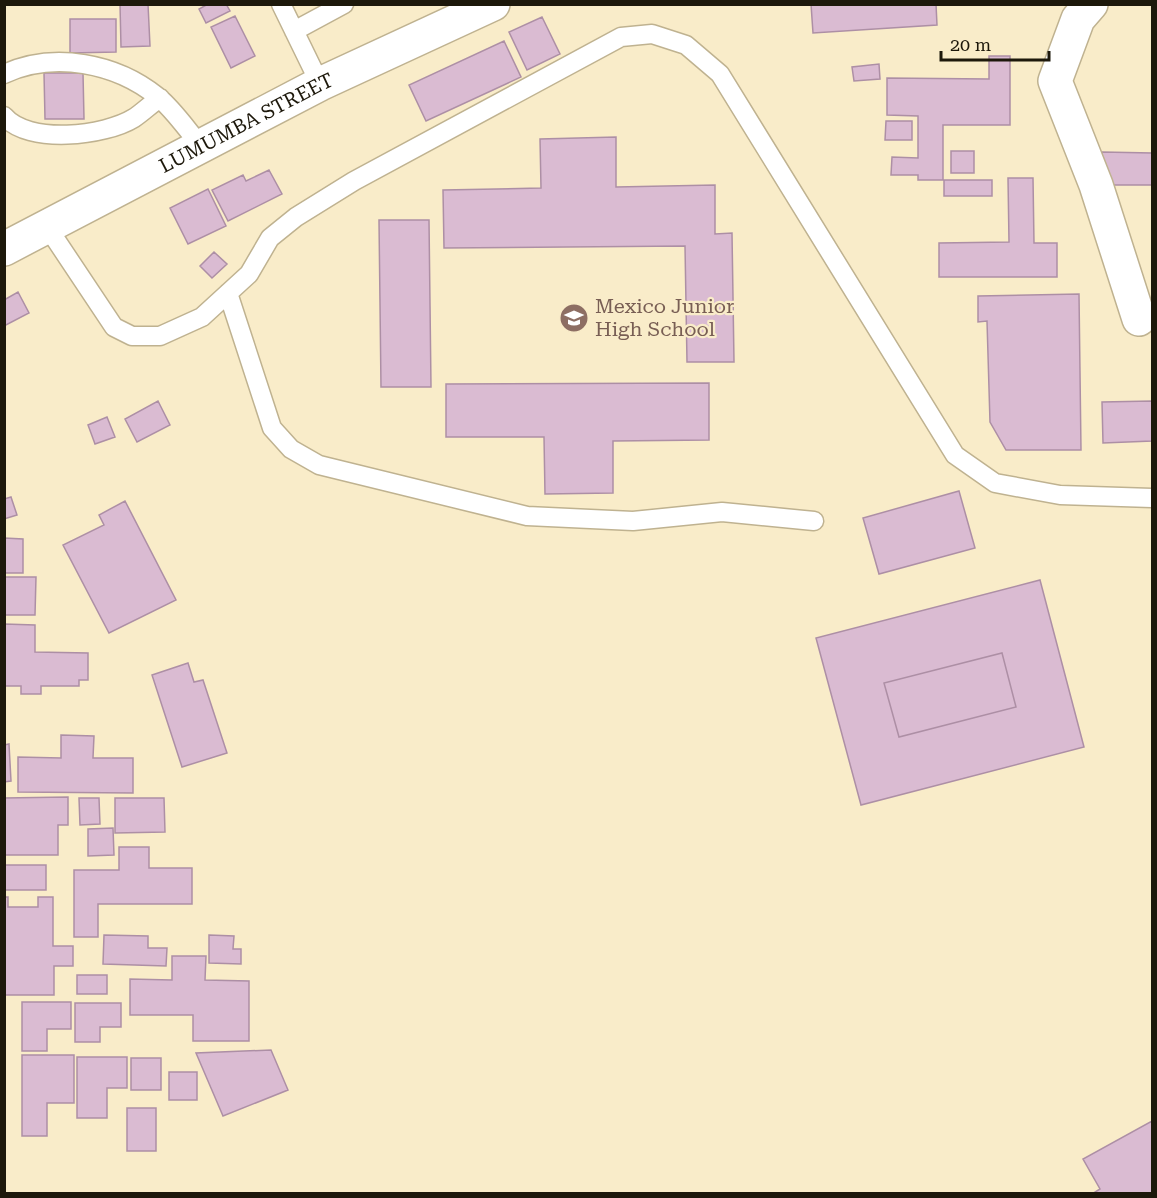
<svg xmlns="http://www.w3.org/2000/svg" width="1157" height="1198" viewBox="0 0 1157 1198" font-family="'Roboto Serif',serif">
<rect width="100%" height="100%" fill="#f9ecc9"/>
<path fill="#dabbd2" stroke="#ad8fa5" stroke-width="1.5" fill-rule="evenodd" d="M120,4H148L150,46L121,47Z
M208,4H226L230,11L206,23L199,9Z
M811,4H936L937,25L813,33Z
M235,16L255,56L231,68L211,27Z
M542,17L560,54L527,70L509,32Z
M70,19H116V52L70,53Z
M504,41L521,77L426,121L409,85Z
M989,56H1010V125H943V180H918V175H891L892,157L918,158V116L887,115V78L989,79Z
M879,64L880,79L854,81L852,67Z
M44,73H83L84,119H45Z
M886,121H912V140H885Z
M616,137V187L715,185V234L732,233L734,362H687L685,246L444,248L443,190L541,188L540,139Z
M951,151H974V173H951Z
M1102,152L1152,153V185H1102Z
M269,170L282,194L228,221L212,190L243,175L246,181Z
M1008,178H1033L1034,243H1057V277H939V243L1009,242Z
M944,180H992V196H944Z
M208,189L226,226L188,244L170,208Z
M379,220H429L431,387H381Z
M214,252L227,264L212,278L200,266Z
M18,292L29,313L4,326V300Z
M1079,294L1081,450H1006L990,422L987,321L978,322V296Z
M709,383V440L613,441V493L545,494L544,437H446V384Z
M158,401L170,425L137,442L125,419Z
M1152,401V441L1103,443L1102,402Z
M107,417L115,437L95,444L88,425Z
M959,491L975,548L879,574L863,518Z
M11,497L17,515L4,519V499Z
M125,501L176,600L109,633L63,545L104,525L99,515Z
M4,538L23,539V573H4Z
M4,577H36L35,615H4Z
M1040,580L1084,747L861,805L816,638ZM1002,653L1016,707L899,737L884,683Z
M4,624L35,625V652L88,653V680H79V686H41V694H21V686H4Z
M1002,653L1016,707L899,737L884,683Z
M188,663L194,682L203,680L227,753L182,767L152,675Z
M61,735L94,736L93,758H133V793L18,792V757L61,758Z
M9,744L11,781L4,782V745Z
M68,797V825H58V855H4V798Z
M79,798H99L100,824L80,825Z
M115,798H164L165,832L115,833Z
M113,828L114,855L88,856V829Z
M119,847H149V868H192V904H98V937H74V870H119Z
M4,865H46V890H4Z
M4,897H8V907H38V897H53V946H73V966H54V995H4Z
M104,935L148,936V948H167L166,966L103,964Z
M209,935L234,936L233,949H241V964L209,963Z
M172,956H206L205,980L249,981V1041H193V1015H130V979L172,980Z
M77,975H107V994H77Z
M22,1002H71V1029H47V1051H22Z
M75,1003H121V1027H100V1042H75Z
M271,1050L288,1090L223,1116L196,1053Z
M22,1055H74V1103H47V1136H22Z
M77,1057H127V1088H107V1118H77Z
M131,1058H161V1090H131Z
M169,1072H197V1100H169Z
M127,1108H156V1151H127Z
M1152,1121V1194H1092L1100,1189L1083,1159Z"/>
<g fill="none" stroke-linecap="round" stroke-linejoin="round">
<g stroke="#bfb290" stroke-width="21">
<path id="service" d="M281,4L320,84
M294,31L344,4
M4,74C54,51 116,63 158,97C174,110 188,131 201,146
M4,116C28,145 105,136 134,118C143,112 151,104 160,98
M48,228L114,327L132,336H160L202,317L249,274L270,238L296,217L354,181L621,37L652,34L686,45L720,74L955,455L995,483L1060,495L1152,498
M228,293L272,428L291,449L319,465L527,516L633,521L722,512L814,521"/>
</g>
<g stroke="#bfb290" stroke-width="36">
<path id="minor" d="M1091,4L1078,19L1055,81L1096,185L1139,319"/>
</g>
<g stroke="#bfb290" stroke-width="36">
<g id="secondary">
<path id="s1" d="M4,249L320,84L493,4"/>
</g>
</g>
<use href="#service" stroke="#fff" stroke-width="18"/>
<use href="#minor" stroke="#fff" stroke-width="33"/>
<use href="#secondary" stroke="#fff" stroke-width="33"/>
</g>
<defs>
<g id="school-disc" transform="scale(1.5)"><circle r="9.5" fill="#8d6e63" stroke="#f9ecc9"/><path d="M0-5L7-2L0 1L-7-2ZM-4 1L0 2.5L4 1V4Q0 6-4 4Z" fill="#fff"/></g>
</defs>
<g fill-rule="evenodd">
<use href="#school-disc" x="574" y="318"/>
</g>
<g text-anchor="middle" dominant-baseline="central" stroke-width="4.5" stroke-linejoin="round" paint-order="stroke">
<g font-size="20" fill="#1d180b" stroke="#f9ecc9">
<text stroke="none"><textPath href="#s1" startOffset="273">LUMUMBA STREET</textPath></text>
</g>
<g font-size="20" fill="#785e54" stroke="#f9ecc9" text-anchor="start">
<text x="595" y="306">Mexico Junior<tspan x="595" dy="23">High School</tspan></text>
</g>
</g>
<rect width="1157" height="1198" fill="none" stroke="#1d180b" stroke-width="12"/>
<path d="M941 51v9h108v-9" fill="none" stroke="#1d180b" stroke-width="3"/>
<text x="950" y="51" font-size="18" fill="#1d180b" stroke="#f9ecc9" stroke-width="4.5" paint-order="stroke">20 m</text>
</svg>
